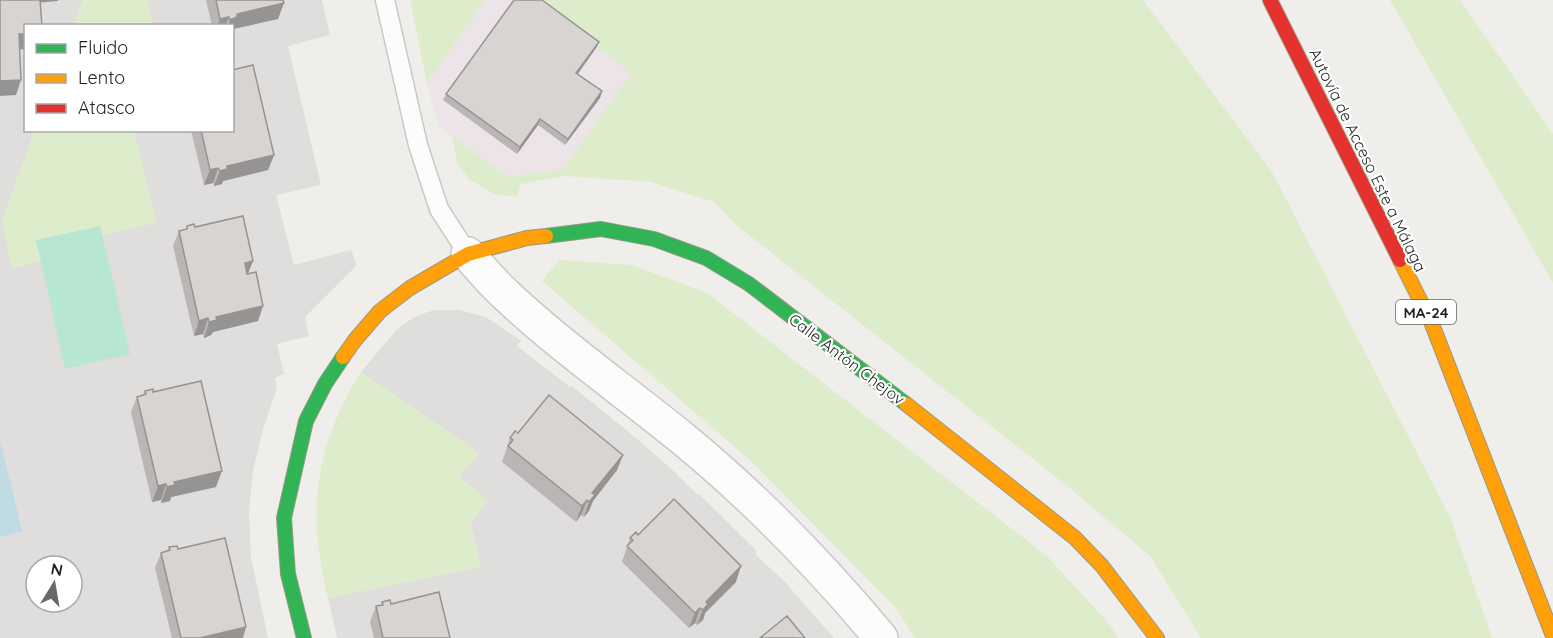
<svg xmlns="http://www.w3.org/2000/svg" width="1553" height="638" viewBox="0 0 1553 638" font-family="Quicksand,sans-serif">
<rect width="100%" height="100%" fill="#f0eeeb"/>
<path fill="#dfdedc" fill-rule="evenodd" d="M0,0H83L74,25L26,26V130L35,131L2,221L36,240L156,223L134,131L232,130V26L153,25L147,0H322L330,35L288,46L321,185L276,195L294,265L351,250L357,265L305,317L309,336L277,344L284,374L275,378L277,388L263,429L253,471L249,512L251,557L268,638H0ZM36,566H72V602H36Z
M434,310H459L486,317L521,341L517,346L570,387L572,386L636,438L668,466L698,495L699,494L757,551L755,554L786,583L834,638H337L328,598L481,567L459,476L479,453L361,372L397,329L416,316Z"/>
<path fill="#ede4e9" d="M485,0H531L632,73L563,169L508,177L439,127L427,84Z"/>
<path fill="#ddeccb" d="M83,0H147L153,25H74Z
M410,0H485L427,84Z
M531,0H1143L1271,170L1451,519L1492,638H1201L1150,556L1066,485L736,225L714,202L651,182L564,176L521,184L517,197L493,194L469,179L457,163L452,136L508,177L563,169L631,73Z
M1390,0H1460L1553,134V283Z
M35,131H134L156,223L102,235L100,226L36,241L41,261L12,269L2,221Z
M559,260L632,265L707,293L1047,556L1110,625L1118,638H915L896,608L751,461L542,281Z
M361,372L479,453L459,476L488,501L470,524L481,567L328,598C307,513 314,447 361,372Z"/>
<path fill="#b7e6d2" d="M100,226L130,354L65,369L36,240Z"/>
<path fill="#bfdbe3" d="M0,442L22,531L0,537Z"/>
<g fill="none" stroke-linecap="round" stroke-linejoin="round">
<g stroke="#c9c8c7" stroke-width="21">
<path id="lane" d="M385,0L418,145L439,209L468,254"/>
</g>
<g stroke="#c9c8c7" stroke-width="36">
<path id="street" d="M468,254C480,268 492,282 505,294C560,346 623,390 682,438C754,497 821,566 881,638"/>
</g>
<g stroke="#999a82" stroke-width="16">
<path id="fast" d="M546,236L601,229L654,239L706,258L749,284L906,404
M304,638L288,574L284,518L306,421L325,384L343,357"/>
</g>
<g stroke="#999a82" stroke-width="16">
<path id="slow" d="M1400,260L1432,324L1553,636
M343,357L355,340L380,311L410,288L468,254L527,238L546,236
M906,404L1075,538L1102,566L1157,638"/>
</g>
<g stroke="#999a82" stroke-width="16">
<path id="jam" d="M1270,0L1400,260"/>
</g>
<use href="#lane" stroke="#fdfcfc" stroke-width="18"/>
<use href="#street" stroke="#fdfcfc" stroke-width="33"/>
<use href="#fast" stroke="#30b455" stroke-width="14"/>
<use href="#slow" stroke="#ff9f0a" stroke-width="14"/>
<use href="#jam" stroke="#e5322d" stroke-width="14"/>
</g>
<path fill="#b9b6b5" d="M206,0H283L278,19L233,29L232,31V26H212Z
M599,42L596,48L578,74L602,91L600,98L565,145L538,125L517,154L443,100L446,94Z
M191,130H232L274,155L268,170L223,181L222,184L214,186L213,183L204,185Z
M187,226L195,227L253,261L248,273L263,306L258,321L213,332L211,335L204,338L203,334L194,336L173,246L179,231L186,229Z
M145,391L153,392L216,487L171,497L170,501L161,503V500L152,502L131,412L137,397L143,395Z
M518,433L623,455L617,470L593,501L589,511L584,517L581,515L576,522L502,462L510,438Z
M638,535L736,582L705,613L703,620L697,625L695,623L689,628L622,562L630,538Z
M169,547L178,549L243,638H172L155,568L161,553L168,551Z
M382,602L391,604L450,638H374L370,622L376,606L381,605Z"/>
<path fill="#969493" d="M35,0H58V1L34,3Z
M284,3L278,19L233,29L232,31V26H228L230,20L237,14Z
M229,17L225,26H217L220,19Z
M19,34H26V49L13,50Z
M599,42L596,48L574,79L576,73Z
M21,80L16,95L0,96V81Z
M602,91L600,98L565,145L568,139Z
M540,119L538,125L517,154L520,147Z
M274,155L268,170L223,181L222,184L214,186L220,171L227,166Z
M218,168L213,183L204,185L210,170Z
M253,261L247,276L245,263Z
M263,306L258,321L213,332L211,335L204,338L209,322L216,317Z
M208,318L203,334L194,336L199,321Z
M623,455L617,470L593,501L589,511L584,517L592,493Z
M222,471L216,487L171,497L170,501L161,503L167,487L174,482Z
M166,484L161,500L152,502L158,486Z
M587,500L581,515L576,522L582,506Z
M741,566L736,582L705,613L703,620L697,625L706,602Z
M700,608L695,623L689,628L695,613Z
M246,627L243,638H200Z"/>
<path fill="#d7d4d2" stroke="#969493" stroke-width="1.5" d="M0,0H40L42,26H26V34H19L21,80L0,81Z
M216,0H283L284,3L237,14V17L230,20L229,17L220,19Z
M514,0H542L599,42L576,73L602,91L568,139L540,119L520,147L446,94Z
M253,65L274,155L227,166V169L220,171L218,168L210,170L201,130H232V70Z
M243,216L253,261L245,263L247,274L256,272L263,306L216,317L217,320L209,322L208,318L199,321L179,231L187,229V226L194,224L195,227Z
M201,381L222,471L174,482L175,485L167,487L166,484L158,486L137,397L146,394L145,391L153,389V392Z
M549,395L623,455L592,493L595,495L589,502L587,500L582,506L508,446L513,440L510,438L515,431L518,433Z
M674,499L741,566L706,602L708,604L703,610L700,608L695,613L627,546L633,540L630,538L636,532L638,535Z
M225,538L246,627L200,638H181L161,553L170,550L169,547L177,546L178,549Z
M439,592L450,638H383L376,606L383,605L382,602L390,600L391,604Z
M787,616L805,638H760Z"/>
<g text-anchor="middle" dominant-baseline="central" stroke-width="4.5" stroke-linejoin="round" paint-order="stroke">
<rect fill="#fff" stroke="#646464" stroke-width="1.5" x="1396" y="300" width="60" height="24" rx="4.5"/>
<g font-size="15" font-weight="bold" fill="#222">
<text x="1426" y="312">MA-24</text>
</g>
<g font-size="16" fill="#222" stroke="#fff">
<text transform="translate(1368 160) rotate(64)">Autovía de Acceso Este a Málaga</text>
<text transform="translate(847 359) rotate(37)">Calle Antón Chejov</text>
</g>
</g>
<rect x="24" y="24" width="210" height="108" fill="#ffffff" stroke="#a7a7a7" stroke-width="1.5"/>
<rect x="36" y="44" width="30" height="9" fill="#30b455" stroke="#a7a7a7" stroke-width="1.5"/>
<text x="78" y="54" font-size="18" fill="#222222">Fluido</text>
<rect x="36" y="74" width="30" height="9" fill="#ff9f0a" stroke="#a7a7a7" stroke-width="1.5"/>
<text x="78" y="84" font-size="18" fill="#222222">Lento</text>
<rect x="36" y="104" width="30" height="9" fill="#e5322d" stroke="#a7a7a7" stroke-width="1.5"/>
<text x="78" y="114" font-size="18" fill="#222222">Atasco</text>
<g transform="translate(54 584) rotate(11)"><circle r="28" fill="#ffffff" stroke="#a7a7a7" stroke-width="1.5"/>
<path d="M0-4.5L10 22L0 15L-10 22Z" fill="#6a6968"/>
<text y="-9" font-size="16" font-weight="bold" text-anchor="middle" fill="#222222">N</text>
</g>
</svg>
